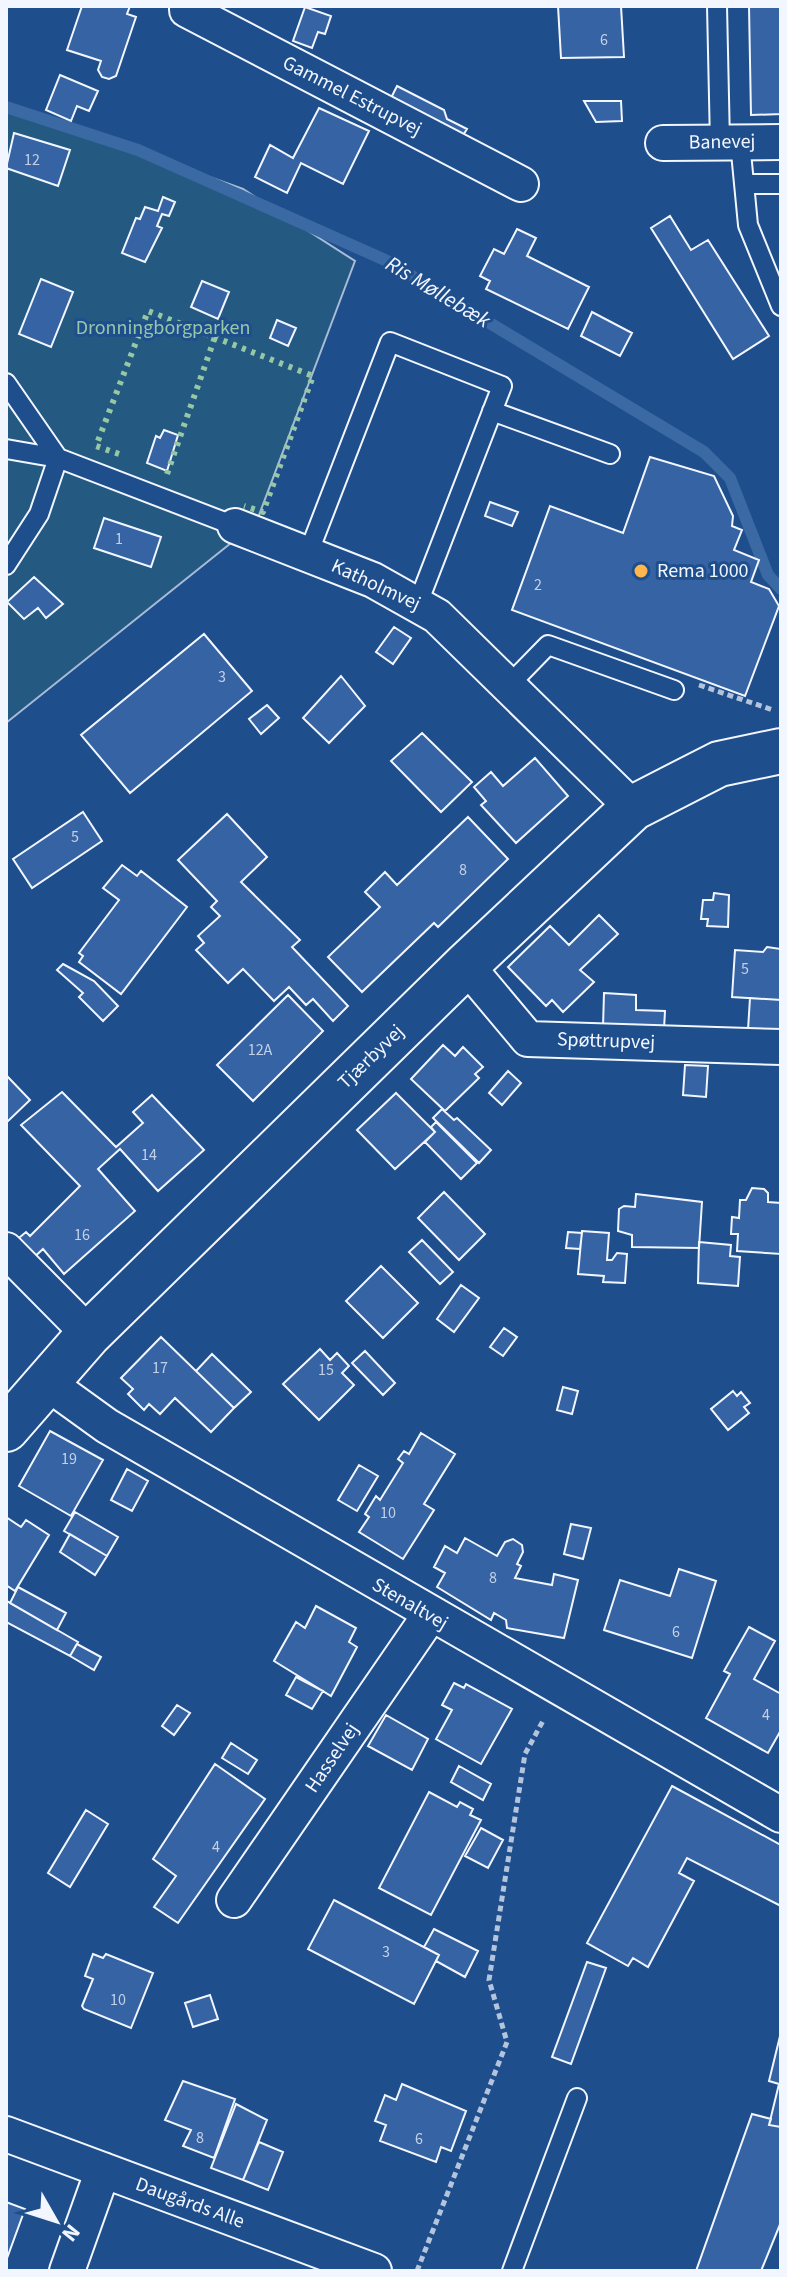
<svg xmlns="http://www.w3.org/2000/svg" width="787" height="2277" viewBox="0 0 787 2277" font-family="'Source Sans 3',sans-serif">
<rect width="100%" height="100%" fill="#1f4e8c"/>
<path fill="#245a82" stroke="#a8bbd7" stroke-width="2" d="M6,104L243,189L355,261L256,523L6,723Z"/>
<g fill="none" stroke-linecap="round" stroke-linejoin="round">
<path stroke="#3b69a3" stroke-width="12" d="M6,107L138,150L385,260L704,452L730,478L768,575L781,589"/>
</g>
<path fill="#3563a3" stroke="#f2f6ff" stroke-width="2" d="M82,6H130L127,14L136,17L116,76L109,79L102,77L98,70L101,61L67,50Z
M558,6H621L624,57L561,58Z
M749,6H781V114L751,115Z
M305,7L331,16L325,34L318,32L312,48L293,41Z
M60,75L98,91L89,111L77,106L71,121L46,110Z
M397,86L444,110L447,119L467,129L462,137L393,102L392,96Z
M584,101H621L622,121L596,122Z
M319,108L369,131L343,184L301,163L287,193L255,177L270,145L293,158Z
M14,133L70,150L58,186L6,168Z
M163,197L175,202L169,216L162,214L157,226L162,228L145,262L122,253L136,218L140,219L145,207L158,211Z
M670,216L691,250L708,240L769,336L733,359L651,228Z
M517,229L536,238L527,256L589,287L568,329L486,289L490,281L480,276L494,249L504,254Z
M41,279L73,292L51,347L19,334Z
M202,281L229,292L218,319L191,307Z
M592,312L632,333L620,356L581,336Z
M277,320L296,328L288,346L270,338Z
M164,430L178,435L167,471L147,463L156,436L160,438Z
M650,457L714,476L733,516L732,526L742,530L734,550L759,560L751,582L769,589L779,606L745,696L512,610L550,506L623,533Z
M490,502L518,512L512,526L485,516Z
M104,518L161,537L151,567L94,548Z
M34,577L63,604L46,618L38,608L24,619L7,602Z
M394,627L411,638L393,664L376,652Z
M204,634L252,691L130,793L81,735Z
M341,676L365,706L329,743L303,718Z
M267,705L279,718L261,734L249,719Z
M422,733L472,782L441,812L391,761Z
M535,758L568,796L516,843L481,805L486,801L474,787L491,772L503,786Z
M83,812L102,841L32,888L13,859Z
M227,814L267,857L241,882L300,940L292,947L348,1006L333,1021L313,999L306,1005L289,987L274,1001L243,969L228,983L196,950L204,943L198,936L220,916L211,907L217,901L178,860Z
M468,817L508,859L438,927L434,923L362,992L328,957L380,907L365,892L385,872L397,885Z
M122,865L137,876L141,871L187,907L121,994L79,962L83,956L79,953L119,900L103,888Z
M714,893L729,895L728,927L707,926L708,919H701L703,900H713Z
M599,915L618,934L580,970L594,982L563,1012L552,1000L546,1006L508,967L550,926L569,945Z
M767,947L781,949V1000L732,997L735,950L763,952Z
M63,964L94,981L118,1006L103,1021L79,997L83,993L57,970Z
M604,993L636,995V1010L665,1011L664,1029L603,1027Z
M288,995L323,1031L253,1101L217,1065Z
M750,998L781,1000V1032L748,1030Z
M443,1045L455,1056L463,1047L483,1067L475,1074L479,1078L445,1111L411,1079Z
M685,1065L708,1066L706,1097L683,1095Z
M508,1071L521,1083L502,1105L489,1093Z
M6,1075L30,1100L6,1123Z
M62,1092L116,1147L143,1123L133,1112L152,1095L204,1150L158,1191L120,1149L98,1169L135,1211L64,1274L43,1249L31,1260L14,1242L26,1232L30,1236L80,1186L21,1125Z
M396,1093L435,1132L395,1169L357,1130Z
M442,1109L454,1120L457,1118L491,1150L479,1163L433,1118Z
M436,1122L477,1163L461,1179L425,1142L435,1132L431,1127Z
M752,1188L764,1189L768,1193V1202L781,1203V1254L737,1251L738,1234H731L732,1217L739,1218L740,1200H746Z
M444,1192L485,1234L459,1260L418,1218Z
M636,1194L702,1202L699,1248L632,1247V1235L618,1231L619,1209L624,1206L635,1207Z
M582,1231L609,1233L607,1260H612L617,1253L627,1254L625,1283L603,1282L604,1276L578,1274Z
M568,1232L582,1233L580,1249L566,1248Z
M422,1240L453,1272L440,1284L409,1252Z
M699,1242L731,1245L730,1256L740,1257L738,1286L698,1283Z
M381,1266L418,1303L383,1338L346,1301Z
M461,1285L479,1298L454,1332L437,1319Z
M504,1328L517,1337L503,1356L490,1347Z
M161,1337L234,1408L211,1432L175,1398L160,1414L149,1404L144,1410L128,1394L133,1389L121,1378Z
M320,1349L330,1360L337,1353L349,1366L342,1373L354,1385L319,1420L283,1384Z
M365,1351L395,1383L383,1395L352,1363Z
M212,1354L251,1392L234,1408L196,1371Z
M563,1387L578,1391L572,1414L557,1410Z
M733,1391L737,1396L741,1392L750,1403L744,1407L749,1413L728,1430L711,1409Z
M50,1431L103,1460L71,1516L19,1486Z
M421,1433L455,1454L424,1504L434,1510L403,1559L359,1532L369,1517L365,1514L376,1496L380,1500L403,1463L398,1459L404,1451L409,1454Z
M359,1465L378,1476L357,1511L338,1500Z
M127,1469L148,1481L132,1511L111,1500Z
M75,1512L118,1537L107,1556L64,1531Z
M6,1517L21,1527L26,1520L49,1535L15,1591L6,1585Z
M571,1524L591,1528L583,1559L564,1554Z
M70,1534L107,1556L95,1575L60,1552Z
M465,1538L497,1556L505,1542L513,1539L522,1545L523,1552L517,1564L521,1566L515,1578L552,1585L554,1574L578,1580L564,1638L507,1628L506,1620L494,1613L491,1620L437,1587L445,1573L434,1567L445,1546L457,1553Z
M679,1569L716,1581L692,1658L604,1630L620,1580L670,1596Z
M18,1587L66,1613L57,1630L10,1603Z
M7,1601L78,1642L70,1656L6,1622Z
M316,1606L356,1628L349,1642L357,1647L331,1696L274,1661L296,1622L305,1628Z
M749,1627L775,1641L754,1679L781,1694V1730L768,1753L706,1718L730,1674L724,1671Z
M77,1644L101,1657L94,1670L70,1656Z
M296,1677L323,1691L312,1709L286,1695Z
M454,1683L464,1688L466,1684L512,1709L481,1764L436,1739L452,1710L442,1705Z
M177,1705L190,1713L174,1735L162,1726Z
M386,1715L428,1739L412,1770L368,1746Z
M231,1743L257,1760L248,1774L222,1758Z
M215,1764L265,1799L178,1923L154,1907L176,1876L153,1859Z
M459,1766L491,1784L483,1800L451,1782Z
M672,1786L781,1845V1906L687,1858L679,1873L694,1881L648,1967L633,1958L628,1966L587,1943Z
M429,1792L457,1807L460,1802L473,1809L470,1815L481,1820L431,1915L379,1888Z
M86,1810L108,1824L70,1887L48,1873Z
M481,1828L503,1840L488,1868L465,1856Z
M334,1900L439,1955L414,2004L308,1949Z
M434,1929L478,1951L465,1977L436,1961L439,1955L424,1947Z
M93,1954L103,1958L106,1954L153,1973L131,2028L84,2009L82,2006L93,1979L85,1976Z
M587,1962L606,1968L571,2064L552,2057Z
M210,1995L218,2019L193,2027L185,2003Z
M781,2032V2127L769,2125L779,2084L769,2081Z
M183,2081L235,2099L214,2158L183,2146L191,2130L165,2120Z
M402,2084L466,2111L451,2151L441,2147L436,2162L380,2141L386,2125L375,2121L385,2095L396,2100Z
M236,2104L267,2120L243,2180L211,2168Z
M752,2114L771,2119L769,2125L781,2127V2222L761,2271H696Z
M259,2142L283,2152L268,2190L243,2180Z
M6,2202L25,2209L6,2261Z"/>
<g fill="none" stroke-linecap="round" stroke-linejoin="round">
<g stroke="#f2f6ff" stroke-width="22">
<path id="lane" d="M717,6L720,143
M740,142L748,225L781,306
M744,184H781
M6,383L58,458
M492,411L610,454
M6,449L58,458L235,526
M308,554L390,342L502,386L418,603
M6,565L39,514L58,458
M508,686L548,645L674,690
M512,2271L577,2098"/>
</g>
<g stroke="#f2f6ff" stroke-width="38">
<path id="street" d="M187,6V10L521,184
M663,143L781,142
M235,526L373,580L437,616L633,808
M466,965L528,1039L781,1047
M6,1250L89,1334
M46,1382L107,1426L781,1815
M234,1900L430,1615
M6,2134L374,2271
M67,2271L103,2170"/>
</g>
<g stroke="#f2f6ff" stroke-width="48">
<path id="secondary" d="M6,1429L89,1334L466,965L633,808L719,764L781,751"/>
</g>
<path stroke="#b3c4dc" stroke-width="5" stroke-dasharray="6 4" stroke-linecap="butt" d="M699,685L773,710
M417,2271L507,2042L489,1980L525,1754L544,1719"/>
<use href="#lane" stroke="#1f4e8c" stroke-width="18"/>
<use href="#street" stroke="#1f4e8c" stroke-width="34"/>
<use href="#secondary" stroke="#1f4e8c" stroke-width="44"/>
<path stroke="#97c8a6" stroke-width="6" stroke-dasharray="4 6" stroke-linecap="butt" d="M119,454L96,446L148,311L313,376L263,512L244,506
M167,474L215,337"/>
</g>
<circle fill="#ffb74d" stroke="#1f4e8c" stroke-width="3" cx="641" cy="571" r="8"/>
<g text-anchor="middle" dominant-baseline="central" stroke-width="6" stroke-linejoin="round" paint-order="stroke">
<g font-size="16" fill="#c3d1e8">
<text x="604" y="40">6</text>
<text x="32" y="160">12</text>
<text x="119" y="539">1</text>
<text x="538" y="585">2</text>
<text x="222" y="677">3</text>
<text x="75" y="837">5</text>
<text x="463" y="870">8</text>
<text x="745" y="969">5</text>
<text x="260" y="1050">12A</text>
<text x="149" y="1155">14</text>
<text x="82" y="1235">16</text>
<text x="160" y="1368">17</text>
<text x="326" y="1370">15</text>
<text x="69" y="1459">19</text>
<text x="388" y="1513">10</text>
<text x="493" y="1578">8</text>
<text x="676" y="1632">6</text>
<text x="766" y="1715">4</text>
<text x="216" y="1847">4</text>
<text x="386" y="1952">3</text>
<text x="118" y="2000">10</text>
<text x="200" y="2138">8</text>
<text x="419" y="2139">6</text>
</g>
<g font-size="20" fill="#f2f6ff" stroke="#1f4e8c">
<text transform="translate(352 96) rotate(27)">Gammel Estrupvej</text>
<text transform="translate(722 142) rotate(-1)">Banevej</text>
<text transform="translate(376 585) rotate(25)">Katholmvej</text>
<text transform="translate(606 1041) rotate(2)">Spøttrupvej</text>
<text transform="translate(371 1057) rotate(-44)">Tjærbyvej</text>
<text transform="translate(410 1604) rotate(30)">Stenaltvej</text>
<text transform="translate(332 1758) rotate(-56)">Hasselvej</text>
<text transform="translate(190 2203) rotate(20)">Daugårds Alle</text>
</g>
<g font-size="20" fill="#97c8a6" stroke="#1f4e8c">
<text x="163" y="328">Dronningborgparken</text>
</g>
<g font-size="20" fill="#f2f6ff" stroke="#1f4e8c" text-anchor="start">
<text x="657" y="571">Rema 1000</text>
</g>
<g font-size="22" font-style="italic" fill="#f2f6ff" stroke="#1f4e8c">
<text transform="translate(438 292) rotate(31)">Ris Møllebæk</text>
</g>
</g>
<rect width="787" height="2277" fill="none" stroke="#f2f6ff" stroke-width="16"/>
<g transform="translate(56 2221) rotate(129)" stroke="#1f4e8c" stroke-width="6" paint-order="stroke">
<path d="M0-6L14 30L0 20L-14 30Z" fill="#f2f6ff"/>
<text y="-12" font-size="22" font-weight="bold" text-anchor="middle" fill="#f2f6ff">N</text>
</g>
</svg>
